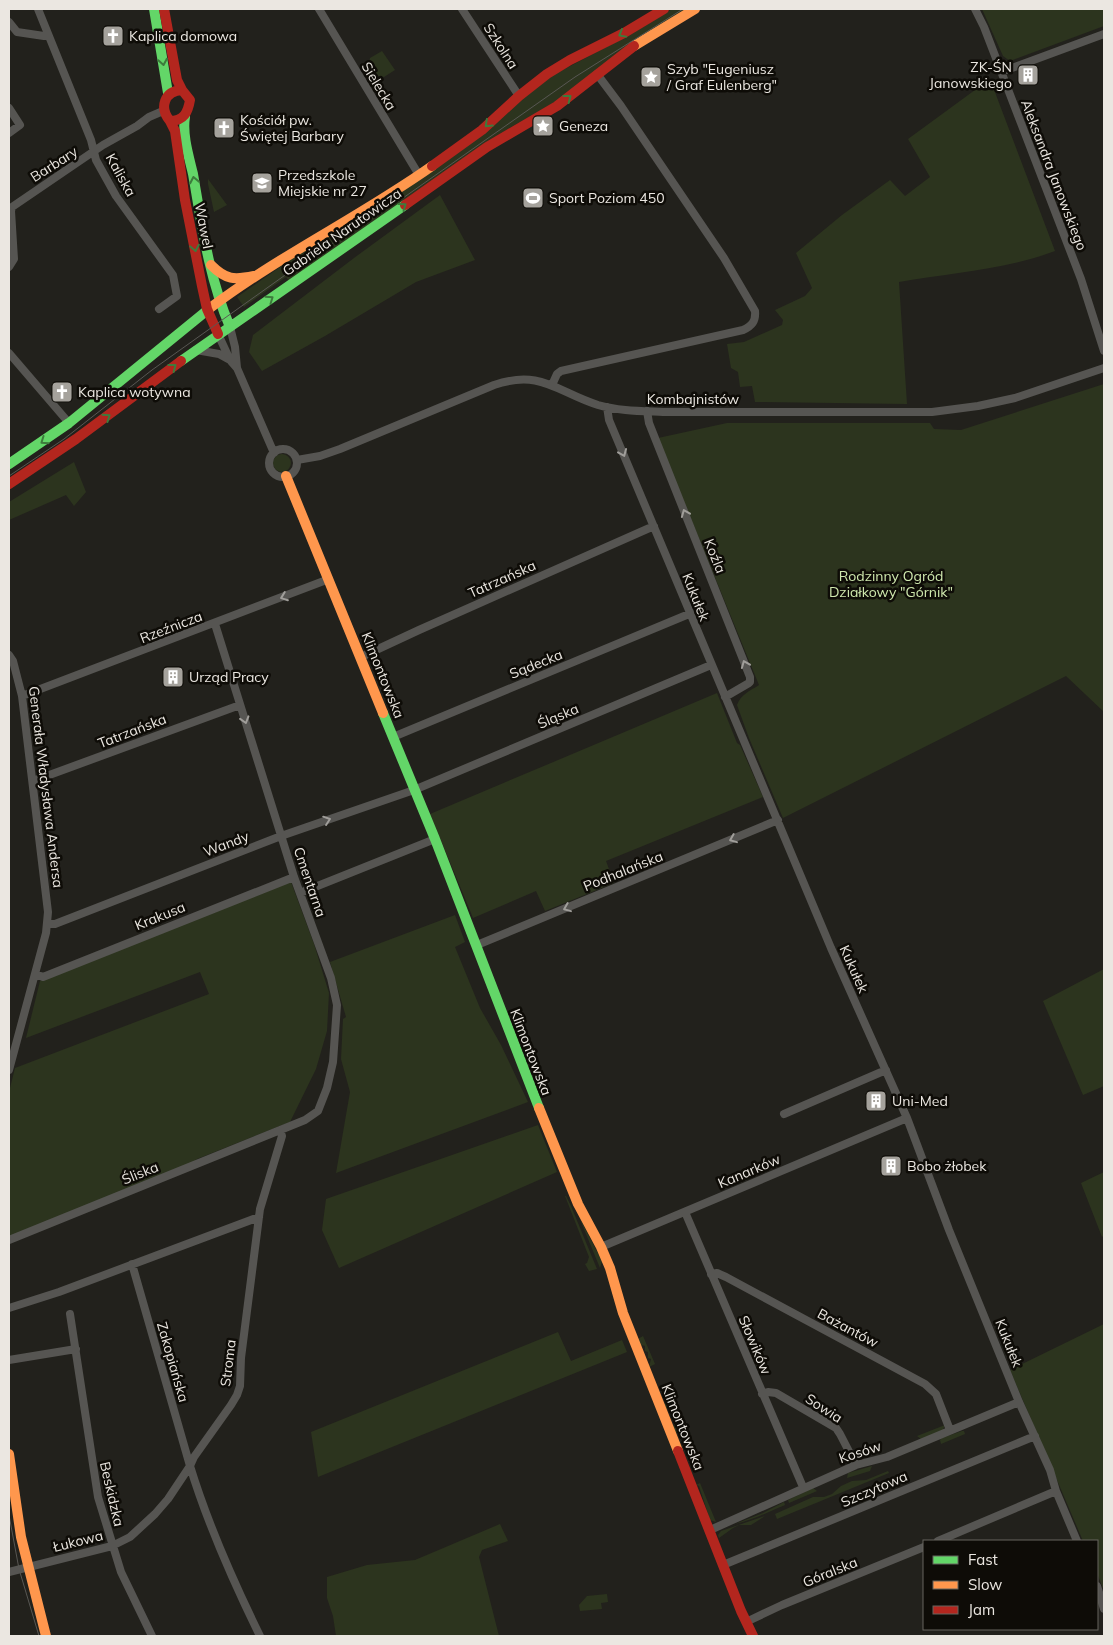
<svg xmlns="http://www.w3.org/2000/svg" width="1113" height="1645" viewBox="0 0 1113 1645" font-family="Mulish,sans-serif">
<rect width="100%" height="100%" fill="#22211c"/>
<path fill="#2c341e" d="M672,9H687L567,95L489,140L455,164L289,281L286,277L244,307L237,297L519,101L555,74L631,34Z
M982,9H1104V26L1010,61L1003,56Z
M382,51L395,70L384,77L378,76L369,63L370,58Z
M990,79L1055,251C1005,270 951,273 899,282L907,404L755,402L752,386L740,387L738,372L731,368L727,344L744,342L782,325L783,320L775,310L805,296L812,288L796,253L842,215L890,180L905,196L930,177L908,139Z
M208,179L227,205L214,212L208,184Z
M440,195L475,260L416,282L325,336L262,371L249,352L253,335L354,258Z
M1104,384V712L1066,676L783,818L749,738L737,705C741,694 750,691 759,685L658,438L727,423H930L934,429L961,430Z
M273 463a9 9 0 1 1 18 0a9 9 0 1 1-18 0Z
M74,462L86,492L74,506L66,495L9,520V502Z
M717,693L737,743L740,745L763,797L606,861L614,883L545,911L536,891L473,918L430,814Z
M291,882L314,944L329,993L327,1031L316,1069L290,1122L197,1159L192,1163L9,1237V1092L15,1068L209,994L200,972L26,1038L40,981L163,930Z
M455,915L465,942L455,947L480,1008L501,1045L528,1102L336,1173L350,1092L341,1059L343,1019L346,1017L330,962Z
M1104,969V1086L1083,1095L1043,1001Z
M538,1125L557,1172L339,1268L322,1230L326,1199Z
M1104,1172V1235L1102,1237L1081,1183Z
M565,1196H566L571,1206L597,1269L589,1271L585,1264L587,1263L589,1257Z
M578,1215L602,1261L600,1268L579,1217Z
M1104,1324V1591L1097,1573V1541H1083L1010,1370Z
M558,1332L571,1361L622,1340L627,1352L318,1477L311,1432Z
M643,1336L655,1364L649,1367L651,1359L648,1358V1352L645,1351V1346L642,1345L641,1347L638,1339Z
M670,1401L680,1431L675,1433L673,1427L676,1420L671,1414L670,1410L668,1408L666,1410L664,1404Z
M945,1425L943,1430L921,1439L917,1436Z
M962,1431H964L965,1434L941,1444L940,1440L942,1438Z
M872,1466L870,1471L847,1478L848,1473Z
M888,1471L889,1473L777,1519L775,1514L813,1497H824L832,1494L841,1486L852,1481L866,1480Z
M700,1483L716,1522L710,1520L699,1486L696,1485Z
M813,1488L817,1491L789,1503L788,1500Z
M784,1502L785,1505C768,1512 753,1520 735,1524L763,1513Z
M765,1516L751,1525H739L733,1528L719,1538L718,1535L721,1531Z
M500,1524L508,1541L482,1550L479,1557L499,1636H336L333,1616L327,1598V1577L367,1565L415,1560Z
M607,1594L608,1602L601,1603L602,1609L580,1611L579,1605L587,1596Z"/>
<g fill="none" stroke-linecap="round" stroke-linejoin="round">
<path stroke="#565552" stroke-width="8" d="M38,9L91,140L96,160L116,196L173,275L177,296L159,309
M319,9L419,175
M462,9L519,96
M975,9L984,27L1081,279L1104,351
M9,22L17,32L44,36L48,35
M1001,72L1104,34
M9,108L20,125L9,133
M9,267L14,259L11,211L12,207L103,145L137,126L149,117L163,111
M230,327L235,347L237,368L274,453
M218,334L230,360L237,368
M196,350L219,354L230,360
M9,353L69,423
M552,385L557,374L561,371L743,330C752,326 756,321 755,311L724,258L621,106L597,74
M607,407L609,420L831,948L907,1118L949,1230L1019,1402L1050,1470L1056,1491L1077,1541
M647,411L649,423L750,677V682L749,683L725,697
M269 463a14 14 0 1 1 28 0a14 14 0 1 1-28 0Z
M297,460L320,456L340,449L494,385C541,369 557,392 598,405C619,411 641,411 663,412H932L978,406L1015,398L1104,368
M9,655L13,661L22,696L48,912L46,933L9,1070
M361,657L419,630L654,526
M22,696L329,579
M393,737L689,614
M33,781L240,705
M300,893L435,839
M47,924H55L281,836L414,790L711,665
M477,945L778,820
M35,974L43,977L294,877
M784,1114L886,1070
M685,1212L803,1487
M9,1240L305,1120L318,1111L327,1088L333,1062L337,1005L331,978L294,877L215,624
M601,1247L907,1118
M711,1274L717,1273L726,1277L925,1384L936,1394L950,1430
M9,1308L59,1292L259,1217
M70,1314L98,1497L121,1572L152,1636
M9,1360L76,1349
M762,1394L768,1392L776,1393L836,1428L840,1434L856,1465
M710,1530L856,1465L887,1457L1019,1402
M938,1541L1056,1491
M723,1565L1035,1436
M9,1572L112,1546L130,1537L155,1514L168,1499L190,1466L132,1264
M1097,1586L1104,1609
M746,1622L782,1605L924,1547
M260,1636C233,1581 208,1525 190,1466L194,1457L231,1405L237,1395L240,1386L241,1358L260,1209L282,1136L280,1130"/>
<path stroke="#63d668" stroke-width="10" d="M154,9L168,93
M185,117C182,135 189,157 193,174C202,226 209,278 230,327
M181,361L405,205
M9,464L69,423L210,308
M383,713L435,839L539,1108"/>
<path stroke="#ff974d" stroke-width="10" d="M634,46L695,9
M211,265C226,280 234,280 254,276
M210,308C280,255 360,217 432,166
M286,476L383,713
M539,1108L578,1204L601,1247L610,1268L623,1313L678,1451
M9,1454L21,1537L46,1636"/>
<path stroke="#b3261e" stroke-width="10" d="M164,9L177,80L182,90L190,100C188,112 184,121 170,121C159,108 164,91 182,90
M170,121L175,131L185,200L202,286L207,309L218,334
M432,166L482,130L519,96L547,74L570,60L624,33L664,9
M405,205L487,147L557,106L634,46
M9,484L76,439L181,361
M678,1451L741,1611L753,1636"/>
<path stroke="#585753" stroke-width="1" d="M9,476L64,439L152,370L302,263L403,198L575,77L683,9
M9,1515L19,1569L39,1636"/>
</g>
<defs><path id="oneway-chevron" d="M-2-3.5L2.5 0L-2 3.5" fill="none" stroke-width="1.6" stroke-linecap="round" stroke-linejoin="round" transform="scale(1.25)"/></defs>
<g stroke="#3d7b3c">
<use href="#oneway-chevron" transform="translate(622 34) rotate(151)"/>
<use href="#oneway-chevron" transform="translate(163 62) rotate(80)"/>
<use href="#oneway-chevron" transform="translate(568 98) rotate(-37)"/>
<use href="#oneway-chevron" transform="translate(488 124) rotate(137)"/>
<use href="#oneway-chevron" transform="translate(194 180) rotate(-101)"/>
<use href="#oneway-chevron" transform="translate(403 206) rotate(-36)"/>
<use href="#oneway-chevron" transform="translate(195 248) rotate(79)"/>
<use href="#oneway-chevron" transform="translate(270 299) rotate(-35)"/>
<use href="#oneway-chevron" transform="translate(173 367) rotate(-37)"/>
<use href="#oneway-chevron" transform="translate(107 417) rotate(-35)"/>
<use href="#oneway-chevron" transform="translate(44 441) rotate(145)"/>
</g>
<g stroke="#a09e9a">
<use href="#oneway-chevron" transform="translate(623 453) rotate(67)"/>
<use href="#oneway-chevron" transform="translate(685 513) rotate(-112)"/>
<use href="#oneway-chevron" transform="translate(284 597) rotate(159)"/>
<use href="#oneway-chevron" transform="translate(745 664) rotate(-112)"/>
<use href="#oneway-chevron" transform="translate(245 720) rotate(73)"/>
<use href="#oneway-chevron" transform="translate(327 820) rotate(-19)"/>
<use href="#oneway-chevron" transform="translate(733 839) rotate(158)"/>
<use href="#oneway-chevron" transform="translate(567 908) rotate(158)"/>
</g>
<defs>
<g id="church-square" transform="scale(1.125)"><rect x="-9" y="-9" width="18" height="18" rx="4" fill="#a5a29c" stroke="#0e0c07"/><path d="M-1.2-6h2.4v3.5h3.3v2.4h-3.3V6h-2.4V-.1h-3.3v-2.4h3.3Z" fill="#fff"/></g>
<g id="building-square" transform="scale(1.125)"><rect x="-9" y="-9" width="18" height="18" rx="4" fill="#a5a29c" stroke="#0e0c07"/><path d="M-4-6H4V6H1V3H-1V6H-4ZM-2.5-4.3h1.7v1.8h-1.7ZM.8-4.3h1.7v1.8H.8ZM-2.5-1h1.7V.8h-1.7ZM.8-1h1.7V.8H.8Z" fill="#fff"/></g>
<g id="sight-square" transform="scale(1.125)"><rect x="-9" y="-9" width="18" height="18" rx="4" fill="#a5a29c" stroke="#0e0c07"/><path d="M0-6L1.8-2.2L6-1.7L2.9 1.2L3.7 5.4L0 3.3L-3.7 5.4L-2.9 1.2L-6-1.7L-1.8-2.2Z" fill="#fff"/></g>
<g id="school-square" transform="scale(1.125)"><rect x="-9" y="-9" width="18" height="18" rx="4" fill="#a5a29c" stroke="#0e0c07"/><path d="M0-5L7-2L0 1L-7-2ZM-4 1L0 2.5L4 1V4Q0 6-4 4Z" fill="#fff"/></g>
<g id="stadium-square" transform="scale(1.125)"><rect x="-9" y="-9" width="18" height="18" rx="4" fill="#a5a29c" stroke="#0e0c07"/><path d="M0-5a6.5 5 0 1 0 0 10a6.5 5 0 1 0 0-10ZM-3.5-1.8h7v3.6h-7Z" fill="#fff"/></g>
</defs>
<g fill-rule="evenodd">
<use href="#church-square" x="113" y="36"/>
<use href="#building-square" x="1028" y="75"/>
<use href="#sight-square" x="651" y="77"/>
<use href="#sight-square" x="543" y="126"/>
<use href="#church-square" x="224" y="128"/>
<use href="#school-square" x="262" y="183"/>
<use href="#stadium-square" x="533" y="198"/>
<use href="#church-square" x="62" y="392"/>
<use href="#building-square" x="173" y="677"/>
<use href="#building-square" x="876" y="1101"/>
<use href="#building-square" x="891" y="1166"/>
</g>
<g text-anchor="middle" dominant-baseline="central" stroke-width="5" stroke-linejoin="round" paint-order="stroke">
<g font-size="14" fill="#ebe7e1" stroke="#0e0c07" text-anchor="start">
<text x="129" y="36">Kaplica domowa</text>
<text x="1012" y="67" text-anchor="end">ZK-ŚN<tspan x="1012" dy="16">Janowskiego</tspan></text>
<text x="667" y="69">Szyb "Eugeniusz<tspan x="667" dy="16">/ Graf Eulenberg"</tspan></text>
<text x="240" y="120">Kościół pw.<tspan x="240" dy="16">Świętej Barbary</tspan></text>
<text x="559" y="126">Geneza</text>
<text x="278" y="175">Przedszkole<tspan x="278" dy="16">Miejskie nr 27</tspan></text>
<text x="549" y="198">Sport Poziom 450</text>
<text x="78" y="392">Kaplica wotywna</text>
<text x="189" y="677">Urząd Pracy</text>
<text x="892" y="1101">Uni-Med</text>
<text x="907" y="1166">Bobo żłobek</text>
</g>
<g font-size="14" fill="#ebe7e1" stroke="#0e0c07">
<text transform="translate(501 46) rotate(57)">Szkolna</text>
<text transform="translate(379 86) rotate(59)">Sielecka</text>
<text transform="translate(54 164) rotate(-33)">Barbary</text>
<text transform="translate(121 175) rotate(61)">Kaliska</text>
<text transform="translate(1054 175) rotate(69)">Aleksandra Janowskiego</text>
<text transform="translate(204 226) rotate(79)">Wawel</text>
<text transform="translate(342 232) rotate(-35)">Gabriela Narutowicza</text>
<text x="693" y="399">Kombajnistów</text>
<text transform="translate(715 556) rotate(68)">Koźla</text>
<text transform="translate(502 579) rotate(-24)">Tatrzańska</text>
<text transform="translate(696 597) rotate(68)">Kukułek</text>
<text transform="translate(171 627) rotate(-21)">Rzeźnicza</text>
<text transform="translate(536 664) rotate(-22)">Sądecka</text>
<text transform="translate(383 675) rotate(68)">Klimontowska</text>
<text transform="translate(558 716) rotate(-23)">Śląska</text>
<text transform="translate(132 731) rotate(-21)">Tatrzańska</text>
<text transform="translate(46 787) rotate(83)">Generała Władysława Andersa</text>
<text transform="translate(226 844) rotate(-21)">Wandy</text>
<text transform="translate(623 871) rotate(-22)">Podhalańska</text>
<text transform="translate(310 882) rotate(71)">Cmentarna</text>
<text transform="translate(160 916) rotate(-22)">Krakusa</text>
<text transform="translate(854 969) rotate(66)">Kukułek</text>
<text transform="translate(531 1052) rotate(69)">Klimontowska</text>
<text transform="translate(749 1171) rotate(-23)">Kanarków</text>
<text transform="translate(140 1173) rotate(-22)">Śliska</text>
<text transform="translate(848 1328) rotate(28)">Bażantów</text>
<text transform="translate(1009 1343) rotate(68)">Kukułek</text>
<text transform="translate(755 1345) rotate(67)">Słowików</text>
<text transform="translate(173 1362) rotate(74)">Zakopiańska</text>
<text transform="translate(228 1363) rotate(-83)">Stroma</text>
<text transform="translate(824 1408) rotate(33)">Sowia</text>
<text transform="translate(683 1427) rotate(68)">Klimontowska</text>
<text transform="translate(860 1452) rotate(-18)">Kosów</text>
<text transform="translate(874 1489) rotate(-23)">Szczytowa</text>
<text transform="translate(112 1494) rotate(77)">Beskidzka</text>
<text transform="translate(78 1541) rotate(-14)">Łukowa</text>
<text transform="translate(830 1572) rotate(-22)">Góralska</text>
</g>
<g font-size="14" fill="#cfe8ae" stroke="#0e0c07">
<text x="891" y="576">Rodzinny Ogród<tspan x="891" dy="16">Działkowy "Górnik"</tspan></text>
</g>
</g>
<rect width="1113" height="1645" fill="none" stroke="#ebe7e1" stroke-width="20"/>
<rect x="923" y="1540" width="175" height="90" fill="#0e0c07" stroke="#66645e"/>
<rect x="933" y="1556" width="25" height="8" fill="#63d668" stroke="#66645e"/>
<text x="968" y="1565" font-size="15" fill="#ebe7e1">Fast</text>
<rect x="933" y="1581" width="25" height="8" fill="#ff974d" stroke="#66645e"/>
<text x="968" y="1590" font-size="15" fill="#ebe7e1">Slow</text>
<rect x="933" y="1606" width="25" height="8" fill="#b3261e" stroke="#66645e"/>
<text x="968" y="1615" font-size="15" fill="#ebe7e1">Jam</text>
</svg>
